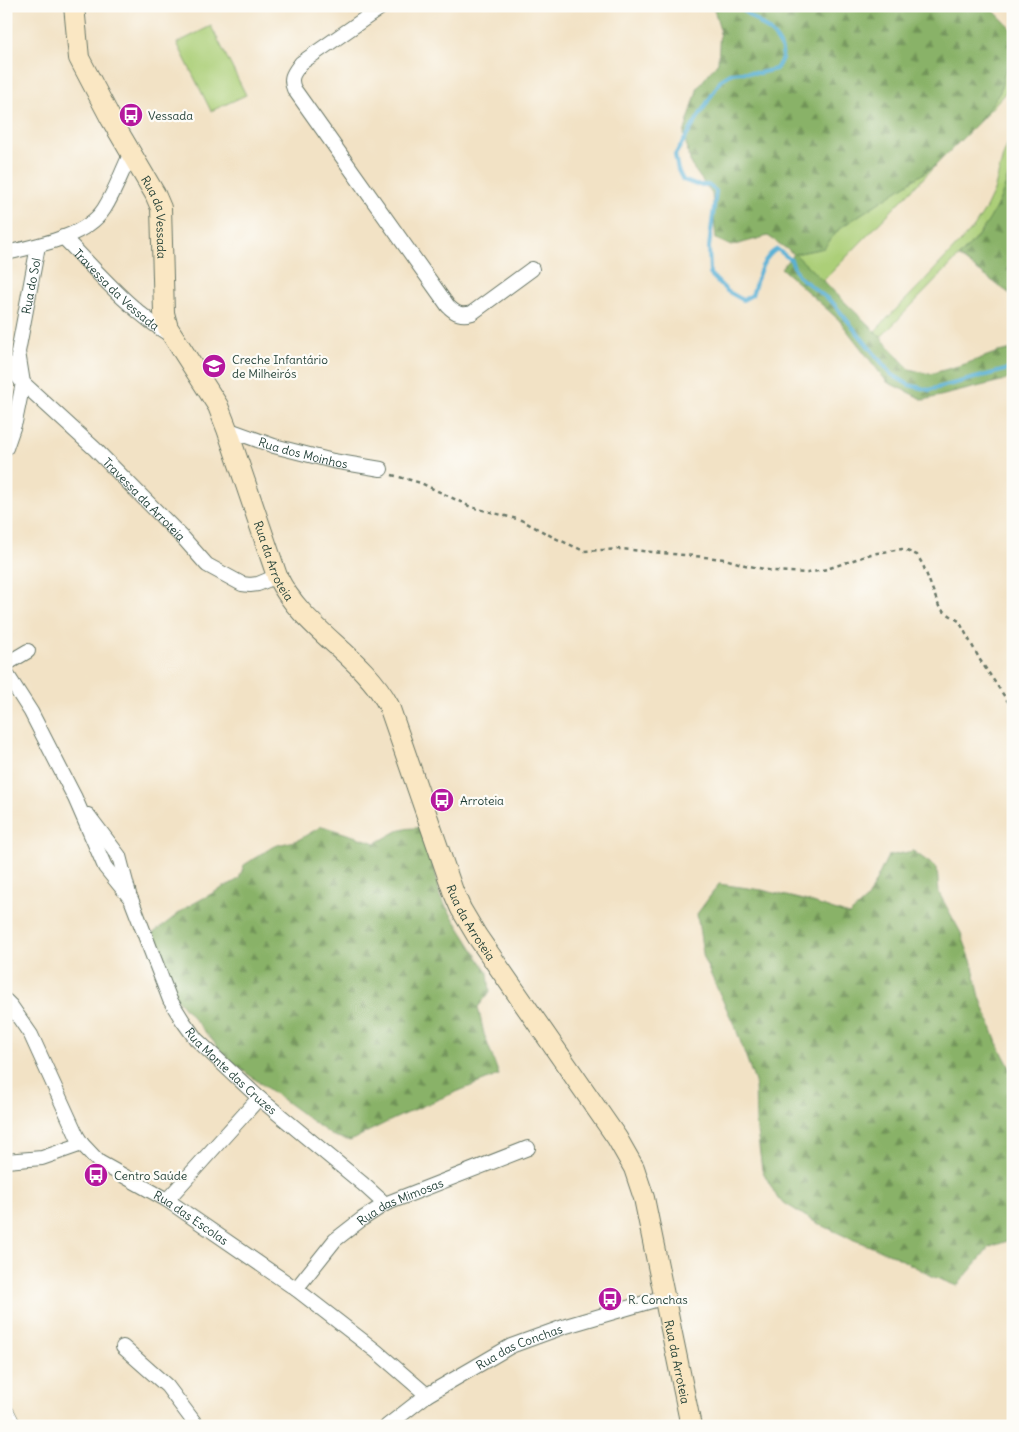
<svg xmlns="http://www.w3.org/2000/svg" width="1019" height="1432" viewBox="0 0 1019 1432" font-family="Delius,sans-serif">
<defs>
<pattern id="forest-firs" width="22" height="20" patternUnits="userSpaceOnUse" patternTransform="scale(1.25)"><rect width="22" height="20" fill="#89b268"/><path d="M5 1l3.5 6h-7zM16 11l3.5 6h-7z" fill="#6f9256"/></pattern>
</defs>
<rect width="100%" height="100%" fill="#fdfcf7"/>
<filter id="ink" filterUnits="userSpaceOnUse"><feTurbulence type="fractalNoise" baseFrequency=".02" numOctaves="2"/><feDisplacementMap in="SourceGraphic" scale="10" xChannelSelector="R" yChannelSelector="G"/><feConvolveMatrix kernelMatrix="1 2 1 2 8 2 1 2 1" color-interpolation-filters="sRGB"/></filter>
<filter id="wash" filterUnits="userSpaceOnUse"><feTurbulence type="fractalNoise" baseFrequency=".0096" numOctaves="4" result="noise"/><feDisplacementMap in="SourceGraphic" scale="20" xChannelSelector="R" yChannelSelector="G"/><feGaussianBlur stdDeviation="1.12" result="paint"/><feColorMatrix in="noise" values="0 0 0 0 0 0 0 0 0 0 0 0 0 0 0 0 0 1.4 0 .05"/><feComposite in="paint" operator="in"/></filter>
<g filter="url(#wash)">
<rect width="100%" height="100%" fill="#f2e2c5"/>
<path fill="#accf78" stroke="#668656" d="M211,26L246,95L211,111L177,43Z
M1013,56V84L980,121L1000,92L1004,74Z
M1013,131L1012,165L1003,193L989,221L971,244L881,337L875,331L920,285L974,227L985,210L994,191L1003,156Z
M936,165L823,281L794,254L824,248L840,228Z"/>
<path fill="url(#forest-firs)" stroke="#54784e" d="M713,6H989L1013,30V56L1004,74L1000,92L980,121L936,165L840,228L824,248L795,254L875,331L909,369L930,374L965,364L998,352L1013,349V378L924,400L887,382L839,320L781,268L794,254L768,236L731,246L716,239L712,194L691,165L684,134L698,87L718,62L720,29Z
M1012,165L1013,166V296L959,257C969,246 981,234 989,220C1000,203 1006,184 1012,165Z
M322,826L376,843L401,829L427,827L440,897L488,973L490,992L478,1007L484,1034L499,1075C448,1095 398,1115 350,1141L331,1135L230,1061L170,991L151,935L187,907L239,879L244,865L274,846L298,840Z
M913,851L937,868L939,893L961,933L972,963L980,997L997,1043L1013,1073V1239L990,1247L957,1286L934,1277L893,1255L849,1238L813,1221L778,1199L762,1170L756,1123L755,1082L736,1029L704,960L697,914L719,884L762,890L807,901L849,915L867,899L888,856Z"/>
<g fill="none" stroke-linecap="round" stroke-linejoin="round">
<path stroke="#58b0d5" stroke-width="4" d="M742,6L744,11C757,22 786,39 782,58C781,61 778,66 776,69L759,73L742,72L732,73L721,80L675,155L678,170L683,180L696,185H708L716,191L709,247L710,274L727,291L743,300L752,295C758,277 761,259 777,249L791,260L798,276L833,303L891,374L909,385L929,390L1013,368"/>
</g>
</g>
<g filter="url(#ink)">
<g fill="none" stroke-linecap="round" stroke-linejoin="round">
<g stroke="#697767" stroke-width="16">
<g id="minor">
<path d="M383,6L301,63C294,73 289,77 294,89L448,306C456,314 462,316 472,313L532,269"/>
<path id="s1" d="M63,237C98,272 130,311 173,337"/>
<path d="M6,253C36,246 86,237 104,209C115,192 122,171 131,153"/>
<path id="s2" d="M6,362L23,383L95,449L185,540L207,565L242,584L250,585L258,584L277,576"/>
<path id="s3" d="M227,429L274,446L333,461L381,469"/>
<path id="s4" d="M6,448L15,422L23,383L18,352L38,246"/>
<path d="M6,664L28,651"/>
<path id="s5" d="M6,673L31,712L75,798L105,867L131,899L170,1000L183,1021L196,1039L259,1098L363,1184L385,1204"/>
<path d="M88,815L119,856L129,894"/>
<path id="s6" d="M6,1001L11,1006L31,1035L77,1136L82,1144L99,1162L167,1200L296,1289L376,1351L427,1395"/>
<path d="M6,1161L42,1158L82,1144"/>
<path d="M167,1200L259,1098"/>
<path id="s7" d="M296,1289L335,1240L362,1219L385,1204L528,1148"/>
<path d="M123,1347L167,1386L197,1426"/>
<path id="s8" d="M387,1426L427,1395L511,1346L566,1326L665,1297"/>
</g>
</g>
<g stroke="#697767" stroke-width="19">
<path id="tertiary" d="M6,1414L12,1426"/>
</g>
<g stroke="#697767" stroke-width="22">
<g id="secondary">
<path id="s9" d="M74,6L79,58L111,119L155,194L161,208L164,313L168,328L218,406L227,429L277,576C302,629 362,655 389,706L453,891L461,909L477,936L617,1138L634,1168L644,1198L691,1426"/>
</g>
</g>
<path stroke="#697767" stroke-width="2.5" stroke-dasharray="4 4" stroke-linecap="butt" d="M392,475L421,483L471,507L521,520L555,538L584,551L621,549L725,559L745,565L773,571L808,573L827,569L871,554L902,549L917,555L923,565L940,609L959,621L980,660L1013,709"/>
<use href="#minor" stroke="#fff" stroke-width="14"/>
<use href="#tertiary" stroke="#fff" stroke-width="18"/>
<use href="#secondary" stroke="#fae7c3" stroke-width="20"/>
</g>
</g>
<defs>
<g id="bus-disc" transform="scale(1.25)"><circle r="9.5" fill="#b5179e" stroke="#fdfcf7"/><path d="M-5-6H5V4H4V6H2V4H-2V6H-4V4H-5ZM-3.5-4V0h7V-4ZM-3.5 1.2v1.5H-2V1.2ZM2 1.2v1.5H3.5V1.2Z" fill="#fff"/></g>
<g id="school-disc" transform="scale(1.25)"><circle r="9.5" fill="#b5179e" stroke="#fdfcf7"/><path d="M0-5L7-2L0 1L-7-2ZM-4 1L0 2.5L4 1V4Q0 6-4 4Z" fill="#fff"/></g>
</defs>
<g fill-rule="evenodd">
<use href="#bus-disc" x="131" y="115"/>
<use href="#school-disc" x="214" y="366"/>
<use href="#bus-disc" x="442" y="800"/>
<use href="#bus-disc" x="96" y="1175"/>
<use href="#bus-disc" x="610" y="1299"/>
</g>
<g text-anchor="middle" dominant-baseline="central" stroke-width="4.5" stroke-linejoin="round" paint-order="stroke">
<g font-size="12" fill="#1f3d34" stroke="#fdfcf7" text-anchor="start">
<text x="148" y="115">Vessada</text>
<text x="232" y="359">Creche Infantário<tspan x="232" dy="14">de Milheirós</tspan></text>
<text x="460" y="800">Arroteia</text>
<text x="114" y="1175">Centro Saúde</text>
<text x="628" y="1299">R. Conchas</text>
</g>
<g font-size="12" fill="#1f3d34" stroke="#fdfcf7">
<text stroke="none"><textPath href="#s9" startOffset="231">Rua da Vessada</textPath></text>
<text stroke="none"><textPath href="#s4" startOffset="166">Rua do Sol</textPath></text>
<text stroke="none"><textPath href="#s1" startOffset="75">Travessa da Vessada</textPath></text>
<text stroke="none"><textPath href="#s3" startOffset="80">Rua dos Moinhos</textPath></text>
<text stroke="none"><textPath href="#s2" startOffset="195">Travessa da Arroteia</textPath></text>
<text stroke="none"><textPath href="#s9" startOffset="601">Rua da Arroteia</textPath></text>
<text stroke="none"><textPath href="#s9" startOffset="1021">Rua da Arroteia</textPath></text>
<text stroke="none"><textPath href="#s5" startOffset="462">Rua Monte das Cruzes</textPath></text>
<text stroke="none"><textPath href="#s7" startOffset="139">Rua das Mimosas</textPath></text>
<text stroke="none"><textPath href="#s6" startOffset="295">Rua das Escolas</textPath></text>
<text stroke="none"><textPath href="#s8" startOffset="155">Rua das Conchas</textPath></text>
<text stroke="none"><textPath href="#s9" startOffset="1515">Rua da Arroteia</textPath></text>
</g>
</g>
<rect width="1019" height="1432" fill="none" stroke="#fdfcf7" stroke-width="25"/>
</svg>
